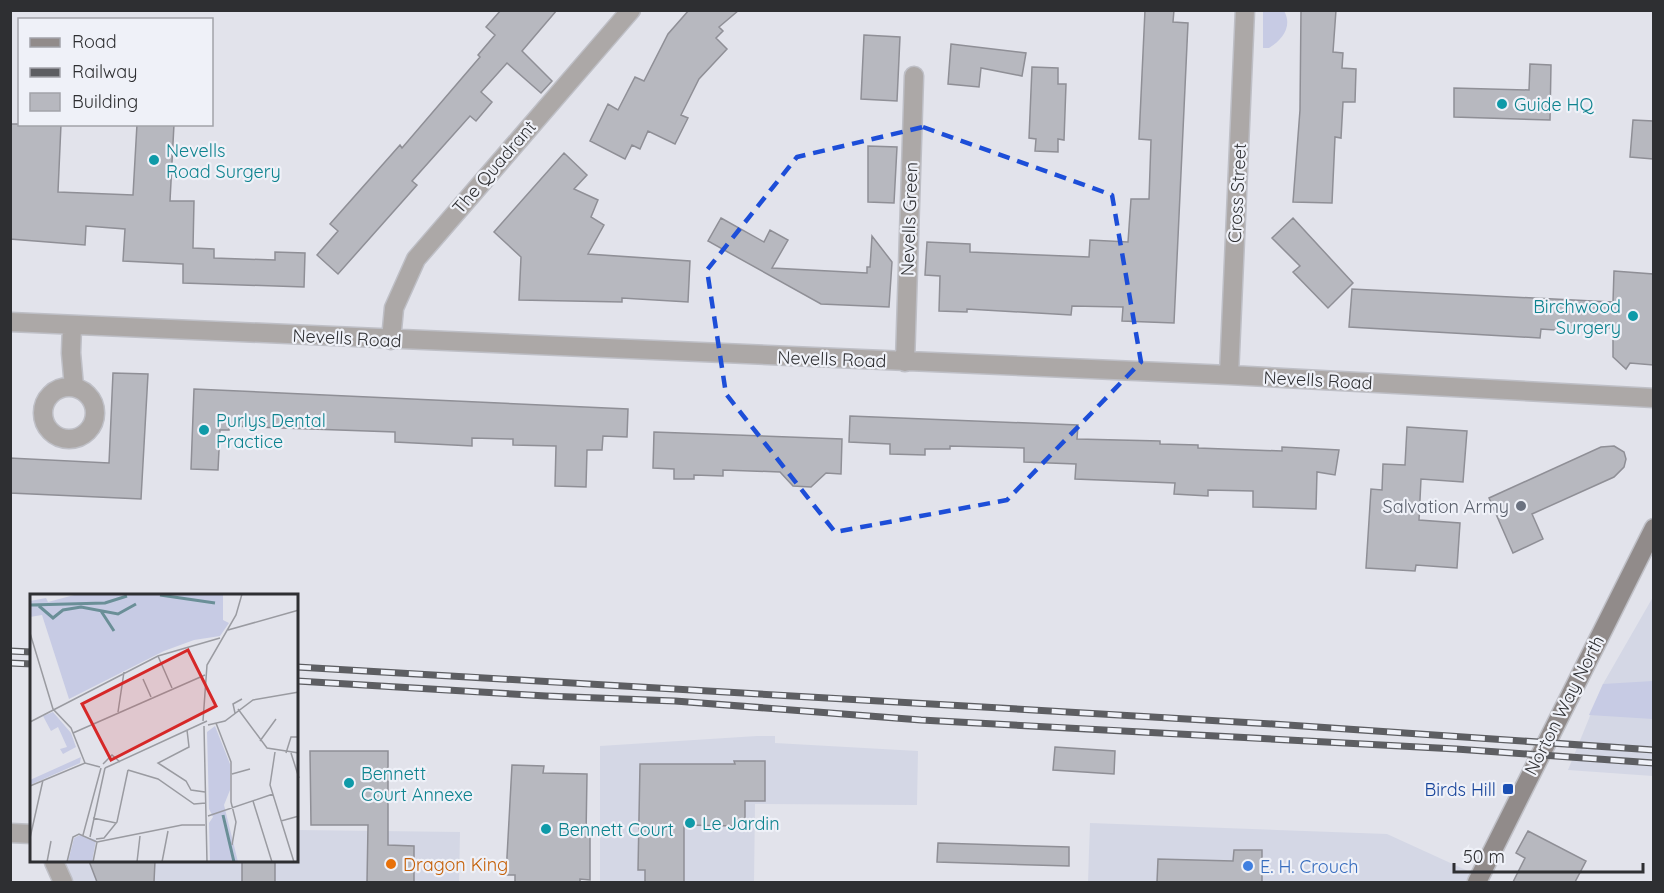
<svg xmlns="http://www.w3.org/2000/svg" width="1664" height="893" viewBox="0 0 1664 893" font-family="Quicksand,sans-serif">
<rect width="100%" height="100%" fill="#e2e3eb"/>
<path fill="#d4d7e5" d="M1653,597V776L1568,770L1603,684Z
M757,736H775V743L918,751L917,805L755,804L754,882H600V746Z
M1090,823L1387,834L1492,882H1088Z
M297,830L460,832L459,882H73L64,862H297Z"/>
<path fill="#c7cbe4" d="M1263,11H1284C1293,26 1282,40 1269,48H1263Z
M1653,681V719L1589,715L1603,684Z"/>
<path fill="#b7b8bf" stroke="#8f8f96" stroke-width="1.5" d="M501,10H557L522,51L552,81L541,93L507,63L481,92L492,102L476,121L470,116L412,181L417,185L338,274L317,255L338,231L330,224L400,145L402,148L480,57L478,55L495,35L486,27Z
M689,10H739L719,27L723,31L716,38L727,49L699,79L681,115L688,118L675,144L648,131L640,149L632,145L625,159L590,141L608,104L618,110L635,77L644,81L668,34Z
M1145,10H1174L1173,22L1188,23L1174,323L1122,321L1123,307L1072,306L1071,315L967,309V312L939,311L940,276L925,275L927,242L970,244V252L1089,257L1090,240L1128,242L1131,199H1149L1151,140L1139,139Z
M1301,10H1336L1333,52L1343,53L1342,68L1356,69L1355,102H1343L1341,138L1335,137L1332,203L1293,202L1300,110Z
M864,35L900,37L897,101L861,99Z
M951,44L1026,53L1022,76L981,68L979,87L948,84Z
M1530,64L1551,65L1550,120L1454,117V88L1529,90Z
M1032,67L1058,68V84H1066L1064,140L1058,139V152L1035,151L1036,139L1029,138Z
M1633,120L1653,121V159L1630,157Z
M10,124H61L58,192L133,195L137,124H174L170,201H194L193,248L214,249V258L275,260V252L305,253L304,287L183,283V264L123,261L125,229L86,226L85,245L10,239Z
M868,146L897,147L894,203L868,202Z
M564,153L587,175L574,189L598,200L591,217L604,225L588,254L690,261L688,302L622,298V302L519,300L521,257L494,232Z
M721,218L764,242L770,230L788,240L772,268L867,273V267H870L872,236L892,262L889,307L821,304L708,241Z
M1293,218L1353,283L1328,308L1293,272L1300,266L1272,238Z
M1614,271L1653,274V365L1630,363L1626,369L1613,357V328L1571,325L1570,331L1541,329L1540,338L1349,327L1352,289L1613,302Z
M113,373L148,374L141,499L10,493V458L109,463Z
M194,389L628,409L627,437L603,436L602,450H587L586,487L555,486L556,446L513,445V439L472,438V446L395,442V432L229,426V430H220L218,470L191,469Z
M850,416L1078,425L1077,439L1160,441V444L1198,445V448L1282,451V447L1339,450L1335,475L1317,472L1316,509L1253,507V491L1208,490V496L1174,494L1175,483L1075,479L1076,464L1024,462V448L950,446V449H925V455L890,454V444L849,442Z
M1407,427L1467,431L1463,482L1421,479L1419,520L1460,523L1457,568L1416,565L1415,571L1366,568L1371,489L1382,490L1383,464L1405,465Z
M654,432L842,439L841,474L826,473L811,487L793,486L780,472L723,470V476L694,475V479H674V469L653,468Z
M1614,446L1624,452L1626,459L1624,467L1614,477L1532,514L1543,539L1513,553L1489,498L1601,447Z
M1055,747L1115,751L1114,774L1053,770Z
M310,751H388V845L414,846V882H367L368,825H311Z
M734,761H765V801H745V820H734L735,826L684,825V882H645V870H638L640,764H735Z
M512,765L544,766L543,773L587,774L586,837H590V880L580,879V882H515V875H506Z
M1528,831L1586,861L1575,882H1513L1525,858L1516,853Z
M938,843L1069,847V866L937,862Z
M1234,850H1262V882H1157L1158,859L1233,861Z
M89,861H155L154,882H97Z
M242,861H275V882H242Z"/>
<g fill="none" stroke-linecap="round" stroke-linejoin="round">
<g stroke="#bebfc6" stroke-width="21">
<path id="street" d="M10,322L1229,375L1654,398
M72,325L71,353L74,387
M391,340L394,308L416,259L631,10
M905,362L914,76
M1229,375L1245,10
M43 413a26 26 0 1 1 52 0a26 26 0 1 1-52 0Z
M10,833L32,834
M54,862L63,882"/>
</g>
<g stroke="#bebfc6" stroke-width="21">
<path id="secondary" d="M1477,882L1654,528"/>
</g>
<use href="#street" stroke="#aca8a7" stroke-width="18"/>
<use href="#secondary" stroke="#918b8a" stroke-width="18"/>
<g stroke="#5d5e62" stroke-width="7">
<path id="rail" d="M10,651L32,652
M10,663L32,664
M297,667L1273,724L1654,750
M297,681L546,696L675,701L921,720L1456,749L1654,763"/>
</g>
<use href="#rail" stroke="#eff1f8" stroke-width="4.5" stroke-dasharray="14" stroke-linecap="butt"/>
</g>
<path fill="none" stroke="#1d4ed8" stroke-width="4.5" stroke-dasharray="12 8" stroke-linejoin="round" d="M923,127L1112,195L1141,362L1007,500L835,532L726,394L707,270L797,157Z"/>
<g fill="#0f9aa8" stroke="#eff1f8" stroke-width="2">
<circle cx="1502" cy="104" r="6"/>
<circle cx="154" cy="160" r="6"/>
<circle cx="1633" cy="316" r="6"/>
<circle cx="204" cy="430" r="6"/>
<circle cx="349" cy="783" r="6"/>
<circle cx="690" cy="823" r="6"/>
<circle cx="546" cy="829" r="6"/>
</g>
<circle fill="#6b7280" stroke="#eff1f8" stroke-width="2" cx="1521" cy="506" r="6"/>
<rect fill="#1a4fb4" stroke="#eff1f8" stroke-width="2" x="1502" y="783" width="12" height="12" rx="3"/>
<circle fill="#e8710a" stroke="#eff1f8" stroke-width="2" cx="391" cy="864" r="6"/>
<circle fill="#3f7fe0" stroke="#eff1f8" stroke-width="2" cx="1248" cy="866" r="6"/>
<g text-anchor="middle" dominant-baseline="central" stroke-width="4.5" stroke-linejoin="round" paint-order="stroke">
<g font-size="18" fill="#0d838f" stroke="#eff1f8" text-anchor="start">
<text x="1514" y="104">Guide HQ</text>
<text x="166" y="150">Nevells<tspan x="166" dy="21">Road Surgery</tspan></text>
<text x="1621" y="306" text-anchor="end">Birchwood<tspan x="1621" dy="21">Surgery</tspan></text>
<text x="216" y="420">Purlys Dental<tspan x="216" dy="21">Practice</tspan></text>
<text x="361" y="773">Bennett<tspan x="361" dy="21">Court Annexe</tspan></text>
<text x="702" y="823">Le Jardin</text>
<text x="558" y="829">Bennett Court</text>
</g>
<g font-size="18" fill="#2e2f32" stroke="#eff1f8">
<text transform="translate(494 167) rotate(-49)">The Quadrant</text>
<text transform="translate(1237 193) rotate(-87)">Cross Street</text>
<text transform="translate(909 219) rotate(-88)">Nevells Green</text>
<text transform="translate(347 338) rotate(3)">Nevells Road</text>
<text transform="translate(832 359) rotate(2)">Nevells Road</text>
<text transform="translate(1318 380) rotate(3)">Nevells Road</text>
<text transform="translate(1564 705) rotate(-63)">Norton Way North</text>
</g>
<g font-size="18" fill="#5b616d" stroke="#eff1f8" text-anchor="end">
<text x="1509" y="506">Salvation Army</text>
</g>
<g font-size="18" fill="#164399" stroke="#eff1f8" text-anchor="end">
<text x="1496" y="789">Birds Hill</text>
</g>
<g font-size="18" fill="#c56008" stroke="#eff1f8" text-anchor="start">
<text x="403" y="864">Dragon King</text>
</g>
<g font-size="18" fill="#366cbe" stroke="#eff1f8" text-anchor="start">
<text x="1260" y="866">E. H. Crouch</text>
</g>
</g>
<g transform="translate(30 594)">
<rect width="268" height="268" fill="#e2e3eb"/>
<path d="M48,0H193V26L199,29L190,42L164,46L134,57L39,105L12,21L0,23V7L16,4L18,8ZM23,118L41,139L46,153L33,160L30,155L37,153L28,133L21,137L13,122ZM185,132L200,170V196L194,211L208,268H180L179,229L183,223L179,215L177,138ZM51,163L50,169L0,191V186ZM50,241L66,246L62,268H38L44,244Z" fill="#c7cbe4"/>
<path fill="none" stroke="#6a8f97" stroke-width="3" d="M130,1L185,9M0,11L75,9L97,2M9,12L23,24L33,16L51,13L88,20L106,10M71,17L84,37M193,221L204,268"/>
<path fill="none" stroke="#9a9ba1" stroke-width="1.5" d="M198,36L269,16M0,39L23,115L41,134L55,169M128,62L142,94M113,85L121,103M208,115L237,154L269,159M88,118L94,78M205,119L203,110L212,105M173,127L177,71L206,21L212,0M0,128L128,62L190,44M186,129L201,168V208L206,228L202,251M178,131L195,127L223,106L269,98M174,132L177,268M157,136L159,153L128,169L156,187L161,196L175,198M43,139L175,81M230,147L246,125M245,158L240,191L264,268M256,159L261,143H269M261,159L269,184M73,170L82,161L90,168M75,174L177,127M98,176L128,185L164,210L176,209M202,180L220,175M0,192L55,169L70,173M223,207L242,268M178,222L243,200M63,224L86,229M251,227L269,222M53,241L71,174M60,243L75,174M0,244L13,186M66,245L74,244L87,228L98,176M67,248L152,231H175M17,268L21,247M37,268L43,243L49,240L67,248L63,268M107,268L110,242M132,268L138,237"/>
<path fill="#d62828" fill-opacity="0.15" stroke="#d62828" stroke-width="3" d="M158,56L186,112L81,166L52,110Z"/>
<rect width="268" height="268" fill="none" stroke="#2e2f32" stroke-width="3"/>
</g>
<rect width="1664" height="893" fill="none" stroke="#2e2f32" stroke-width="24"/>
<rect x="18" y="18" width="195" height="108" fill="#eff1f8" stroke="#a2a3a9" stroke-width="1.5"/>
<rect x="30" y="38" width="30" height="9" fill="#918b8a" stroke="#a2a3a9" stroke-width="1.5"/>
<text x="72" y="48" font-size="18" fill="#2e2f32">Road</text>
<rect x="30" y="68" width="30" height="9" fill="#5d5e62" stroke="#a2a3a9" stroke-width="1.5"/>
<text x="72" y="78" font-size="18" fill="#2e2f32">Railway</text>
<rect x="30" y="93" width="30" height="18" fill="#b7b8bf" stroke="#a2a3a9" stroke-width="1.5"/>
<text x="72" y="108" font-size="18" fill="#2e2f32">Building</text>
<path d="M1454 863v9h189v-9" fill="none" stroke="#2e2f32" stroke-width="3"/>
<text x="1463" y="863" font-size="18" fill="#2e2f32" stroke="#eff1f8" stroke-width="4.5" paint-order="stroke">50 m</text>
</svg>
